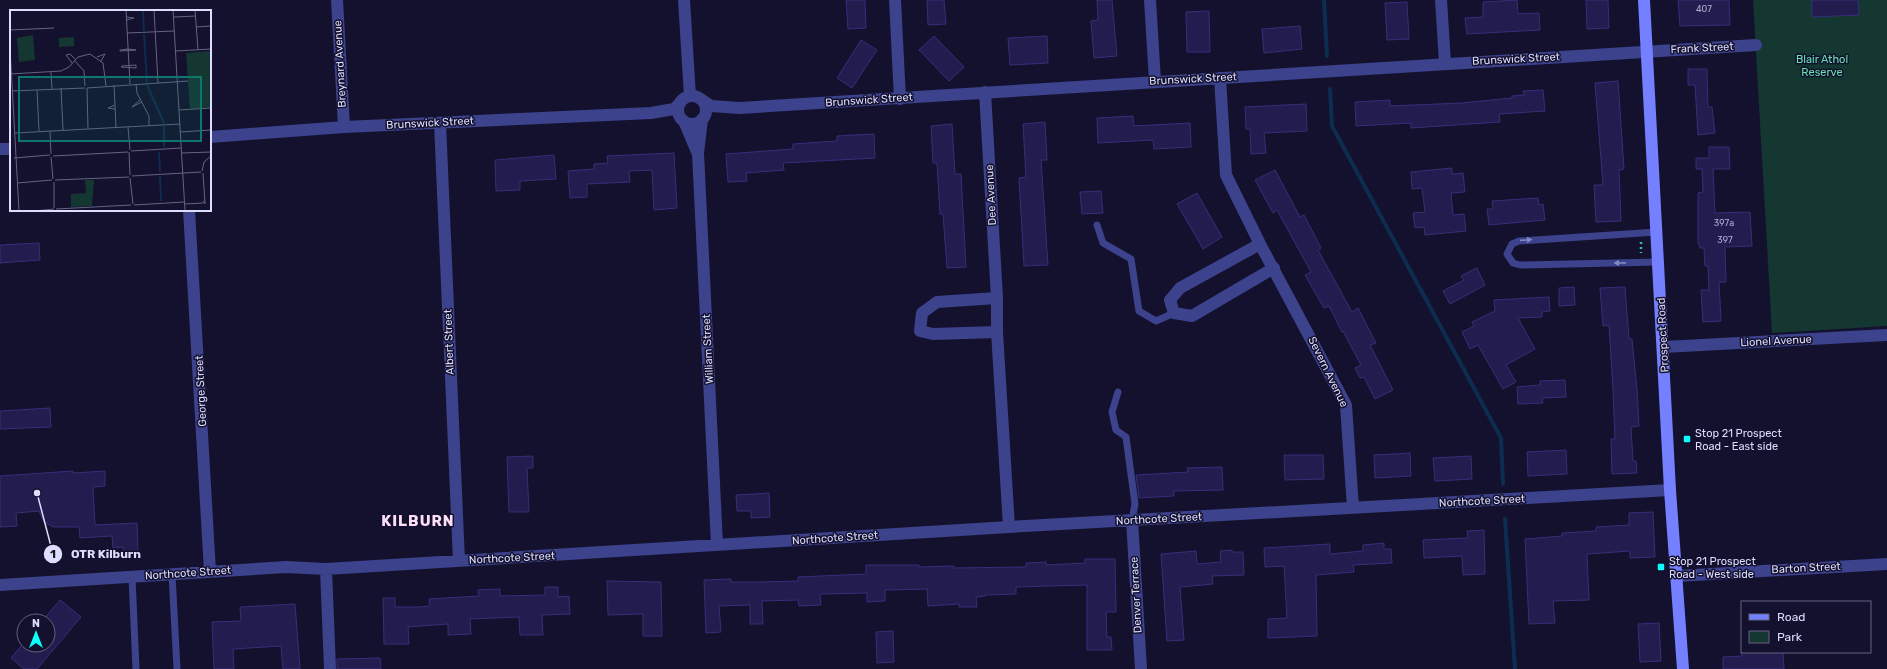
<svg xmlns="http://www.w3.org/2000/svg" width="1887" height="669" viewBox="0 0 1887 669" font-family="Rubik,sans-serif">
<rect width="100%" height="100%" fill="#13112d"/>
<path fill="#143732" d="M1753,0H1887V326L1772,333Z"/>
<g fill="none" stroke-linecap="round" stroke-linejoin="round">
<path stroke="#0d2d50" stroke-width="4" d="M1324,0L1327,56
M1330,89L1332,126L1501,438L1503,484
M1505,519L1515,669"/>
</g>
<path fill="#221d4e" stroke="#362f7a" d="M846,0H865L866,28L848,29Z
M927,0H944L946,24L928,25Z
M1097,0H1112L1117,56L1094,58L1091,21L1098,20Z
M1517,0L1518,14L1539,13L1540,30L1467,34L1465,18L1483,17V2Z
M1586,0H1608L1609,28L1587,29Z
M1678,0H1729L1730,25L1680,26Z
M1812,0H1858L1859,15L1812,17Z
M1407,2L1409,39L1387,40L1385,3Z
M1209,11L1210,52H1187L1186,12Z
M1300,26L1302,49L1264,53L1262,29Z
M934,36L964,67L949,81L919,50Z
M1047,36L1048,63L1010,65L1008,38Z
M861,40L877,50L852,88L837,78Z
M1688,69H1707L1708,107H1712L1715,133L1698,135L1695,85H1688Z
M1618,81L1624,169L1619,170L1621,221L1596,222L1594,185H1603L1595,83Z
M1543,90L1545,111L1499,114L1500,122L1411,128V123L1356,126L1355,102L1390,100V106L1462,103L1512,98V96L1524,95L1523,91Z
M1306,104L1307,131L1264,133L1266,153L1251,154L1250,129H1246L1245,107Z
M1133,116L1134,126L1190,123L1191,147L1154,149L1153,140L1098,143L1097,118Z
M1045,122L1047,160H1041L1048,265L1024,266L1019,178L1026,177L1023,124Z
M952,124L955,174H961L966,267L947,268L943,214H940L937,163H933L931,126Z
M874,134L875,158L783,163L784,170L746,173L747,181L728,182L726,154L793,149V144L837,141V136Z
M1709,147H1729L1730,169H1713L1715,213L1750,212L1752,246L1725,247L1726,282H1719L1721,321L1703,322L1701,290H1709L1708,266H1705L1704,248H1700L1698,242V193L1703,192L1702,169H1696V158H1709Z
M674,153L677,208L654,210L652,170L629,171L630,182L587,184V197L570,198L568,171L594,169V164L608,163L607,156Z
M554,155L556,179L520,181V190L496,191L495,160Z
M1452,168V174L1463,173L1465,192L1451,193L1453,215L1464,214L1466,231L1425,235L1424,227L1415,228L1413,213L1425,212L1422,188L1412,189L1411,172Z
M1275,170L1300,217L1304,215L1321,248L1318,250L1352,312L1358,308L1376,343L1370,345L1393,390L1375,399L1364,377L1360,378L1355,368L1361,365L1343,331L1342,332L1329,306L1324,308L1305,275L1311,272L1277,210L1273,213L1255,180Z
M1101,191L1103,213L1082,214L1080,192Z
M1197,193L1222,237L1203,249L1177,204Z
M1538,198L1539,205L1543,204L1545,220L1489,225L1487,209H1493L1492,201Z
M39,243L40,260L0,263V245Z
M1477,268L1485,285L1450,304L1443,291L1464,280L1461,276Z
M1574,287L1575,305L1559,306V288Z
M1625,287L1629,339H1632L1637,390L1639,426L1631,427L1633,461H1636L1637,473L1612,474L1611,439H1615L1613,391L1609,325L1603,326L1600,288Z
M1549,297L1550,311L1542,312V317L1518,318L1535,349L1506,365L1516,382L1503,389L1478,345L1470,349L1462,332L1474,326L1472,322L1495,311L1494,300Z
M1565,380L1566,397L1542,398L1543,403L1518,404L1517,387L1540,385V381Z
M50,408L51,427L0,429V411Z
M1566,450L1567,474L1528,476L1527,452Z
M1410,453L1411,476L1375,478L1374,455Z
M1284,455H1323L1324,479L1285,480Z
M533,456V468H527L529,512H509L507,457Z
M1471,456L1472,479L1435,481L1433,458Z
M1222,467L1223,490L1174,491V496L1139,498L1136,475L1188,472L1187,468Z
M73,471V473L105,471V486L93,487L95,525L137,523L138,552L123,553V547L113,548L112,536L80,538L79,527H53L44,522L39,511L16,513L17,526L0,527V476Z
M769,493L770,517L751,518V511H737L736,495Z
M1653,512L1655,557L1630,558V551L1587,554L1589,600L1553,601L1555,623L1529,624L1525,539L1562,536V533L1596,531V527L1629,525V513Z
M1484,530L1485,574L1463,575L1462,556L1424,558L1423,540L1468,538L1467,531Z
M1384,543V549H1391L1392,563L1353,565L1354,572L1316,575L1317,636L1268,638V619L1287,618L1284,566L1265,567L1264,548L1330,544V554L1363,551V545Z
M1232,550V552H1243L1244,575L1212,576L1213,584L1180,587L1184,640L1167,641L1161,554L1196,551L1197,564L1221,562L1220,551Z
M1085,559H1115L1116,612H1106L1107,637H1111L1112,650H1087V585L1016,587V594L985,595V596L976,597L977,607H959V604L928,606L927,589L885,590V601L867,602V593L820,594L821,605L799,606L798,600L762,601L763,624H750V605L719,606L721,632L706,633L704,580L731,579V582H761L798,581V577L866,574V565H919V567L954,566V568L1026,567V563L1046,562V565L1085,563Z
M607,581L661,582L662,636H643V614L608,615Z
M545,587H558V597L569,596L570,614L542,615L543,635H520L519,617L470,619L471,634L448,635V624L408,627L409,644H384L383,598H395V607H418L430,606L429,599L479,596L478,590L500,589V596L545,595Z
M60,600L81,617L37,669H24L11,658L22,645H48V621H42Z
M295,604L300,669H283L281,646L233,649L234,669H214L212,622L241,621L240,607Z
M1659,623L1661,661L1640,662L1638,624Z
M893,631L894,662L877,663L876,632Z
M1742,652H1783L1784,669H1723V657L1742,656Z
M380,658L381,669H337V659Z"/>
<g fill="none" stroke-linecap="round" stroke-linejoin="round">
<path stroke="#30c0a7" stroke-width="2.5" stroke-dasharray="2 3" stroke-linecap="butt" d="M1641,242V253"/>
<path stroke="#3c428c" stroke-width="7" d="M1097,225L1103,243L1131,259L1139,311L1156,321L1174,313
M1657,232L1519,241L1512,244L1507,254L1513,263L1520,265L1659,262
M1118,392L1112,412L1116,430L1126,437L1135,504L1132,520
M172,574L177,669
M132,577L136,669"/>
<path stroke="#3c428c" stroke-width="12" d="M337,0L344,127
M684,0L690,96
M895,0L900,99
M1150,0L1155,81
M1441,0L1445,63
M1220,78L1226,175L1260,244L1346,405L1353,508
M985,92L997,298V332L1009,527
M678 110a14 14 0 1 1 28 0a14 14 0 1 1-28 0Z
M702,100L711,106L739,108L1756,45
M702,119L698,153L717,545
M684,121L697,152
M440,123L459,561
M210,137L344,127L651,113L674,109L681,102
M0,149H11
M189,210L210,572
M1260,244L1180,288L1170,300L1174,313L1192,316L1274,268
M997,298L937,302L922,313L920,331L933,334L997,332
M1664,347L1887,335
M1132,520L1141,669
M326,569L330,669
M1677,576L1887,564
M0,585L286,567L326,569L1009,527L1670,490"/>
<path stroke="#7480ff" stroke-width="12" d="M1644,0L1670,490L1683,669"/>
</g>
<defs><path id="oneway-solid" d="M-6-.8H1V-3.2L6.5 0L1 3.2V.8H-6Z"/></defs>
<g fill="#8488c0">
<use href="#oneway-solid" transform="translate(1526 240) rotate(-4)"/>
<use href="#oneway-solid" transform="translate(1620 263) rotate(179)"/>
</g>
<g fill="#09fffc" stroke="#13112d" stroke-width="1.5">
<rect x="1683" y="435" width="8" height="8" rx="2"/>
<rect x="1657" y="563" width="8" height="8" rx="2"/>
</g>
<g text-anchor="middle" dominant-baseline="central" stroke-width="3" stroke-linejoin="round" paint-order="stroke">
<g font-size="9" fill="#aeadd3">
<text x="1704" y="9">407</text>
<text x="1724" y="223">397a</text>
<text x="1725" y="240">397</text>
</g>
<g font-size="11" fill="#ddf" stroke="#13112d">
<text transform="translate(1702 48) rotate(-3)">Frank Street</text>
<text transform="translate(1516 59) rotate(-3)">Brunswick Street</text>
<text transform="translate(340 64) rotate(-93)">Breynard Avenue</text>
<text transform="translate(1193 79) rotate(-3)">Brunswick Street</text>
<text transform="translate(869 100) rotate(-4)">Brunswick Street</text>
<text transform="translate(430 123) rotate(-3)">Brunswick Street</text>
<text transform="translate(991 195) rotate(-93)">Dee Avenue</text>
<text transform="translate(1663 335) rotate(-93)">Prospect Road</text>
<text transform="translate(1776 341) rotate(-3)">Lionel Avenue</text>
<text transform="translate(449 342) rotate(-92)">Albert Street</text>
<text transform="translate(708 349) rotate(-93)">William Street</text>
<text transform="translate(1328 372) rotate(64)">Severn Avenue</text>
<text transform="translate(201 391) rotate(-93)">George Street</text>
<text transform="translate(1482 501) rotate(-3)">Northcote Street</text>
<text transform="translate(1159 519) rotate(-3)">Northcote Street</text>
<text transform="translate(835 538) rotate(-4)">Northcote Street</text>
<text transform="translate(512 558) rotate(-3)">Northcote Street</text>
<text transform="translate(1806 568) rotate(-3)">Barton Street</text>
<text transform="translate(188 573) rotate(-4)">Northcote Street</text>
<text transform="translate(1136 595) rotate(-93)">Denver Terrace</text>
</g>
<g font-size="11" fill="#66e2b5" stroke="#13112d">
<text x="1822" y="59">Blair Athol<tspan x="1822" dy="13">Reserve</tspan></text>
</g>
<g font-size="11" fill="#ddf" stroke="#13112d" text-anchor="start">
<text x="1695" y="433">Stop 21 Prospect<tspan x="1695" dy="13">Road - East side</tspan></text>
<text x="1669" y="561">Stop 21 Prospect<tspan x="1669" dy="13">Road - West side</tspan></text>
</g>
<g font-size="15" font-weight="bold" letter-spacing="1" fill="#ffdff7" stroke="#13112d">
<text x="418" y="521">KILBURN</text>
</g>
</g>
<g transform="translate(10 10)">
<rect width="201" height="201" fill="#13112d"/>
<path d="M23,25L25,50L9,52L7,28ZM64,27V36L49,37V28ZM201,41V97L180,99L176,43ZM75,170H84L82,196L61,197V184L76,183Z" fill="#143732"/>
<path fill="none" stroke="#0d2d50" stroke-width="2" d="M133,0L134,21M134,24L137,72M137,75L154,113M154,116V137M149,142L150,162M150,166L151,191"/>
<path fill="none" stroke="#646381" stroke-width="1" d="M116,0L120,74M144,0L148,73M163,0L175,201M185,0L188,40M116,7L124,8L116,10M164,7L186,6M186,17L201,16M0,20L44,18M117,23L164,21M0,38L9,201M118,39L126,40L110,41V40ZM166,41L201,39M87,47L95,44L91,51M64,50L74,61L75,76M62,53L56,45L60,44L65,49M126,55V58L111,57L112,56ZM41,62L42,79M0,64L51,61L59,57L68,47L80,44L93,53L96,76M126,74L127,83L139,106V115M104,75L106,117M51,78L53,120M77,78L178,71M77,78L78,119M27,80L29,121M2,81L75,78M130,90L122,97L132,92M105,95L98,98L105,99M169,100L201,98M118,117L120,140M40,121L41,144M170,122L201,120M5,123L170,114M121,141L171,138M119,142L120,165M172,143L201,142M43,146L118,142M41,147L43,169M4,148L40,145M192,161L194,152L201,146M122,166L191,162M120,168L123,194M45,170L119,167M44,172V198M7,173L42,170M193,191L195,194L193,163M174,194L193,193M124,195L174,192M46,199L121,195M24,201L44,199"/>
<path fill="#0f766e" fill-opacity="0.15" stroke="#0f766e" stroke-width="2" d="M9,67H191V131H9Z"/>
<rect width="201" height="201" fill="none" stroke="#ddf" stroke-width="2"/>
</g>
<path fill="none" stroke="#ddf" stroke-width="1.5" d="M37 493L53 554"/>
<g fill="#ddf" stroke="#13112d" stroke-width="1.5">
<circle cx="37" cy="493" r="4"/>
<circle cx="53" cy="554" r="10"/>
</g>
<g font-size="12" text-anchor="middle" font-weight="bold" fill="#111">
<text x="53" y="558">1</text>
</g>
<g font-size="12" text-anchor="middle" font-weight="bold" fill="#ddf" stroke="#13112d" stroke-width="3" stroke-linejoin="round" paint-order="stroke">
<text x="106" y="558">OTR Kilburn</text>
</g>
<rect x="1741" y="601" width="130" height="52" fill="#13112d" stroke="#646381"/>
<rect x="1749" y="614" width="20" height="6" fill="#7480ff" stroke="#646381"/>
<text x="1777" y="621" font-size="12" fill="#ddddff">Road</text>
<rect x="1749" y="631" width="20" height="12" fill="#143732" stroke="#646381"/>
<text x="1777" y="641" font-size="12" fill="#ddddff">Park</text>
<g transform="translate(36 633)"><circle r="19" fill="#13112d" stroke="#646381"/>
<path d="M0-3L7 15L0 10L-7 15Z" fill="#09fffc"/>
<text y="-6" font-size="11" font-weight="bold" text-anchor="middle" fill="#ddddff">N</text>
</g>
</svg>
